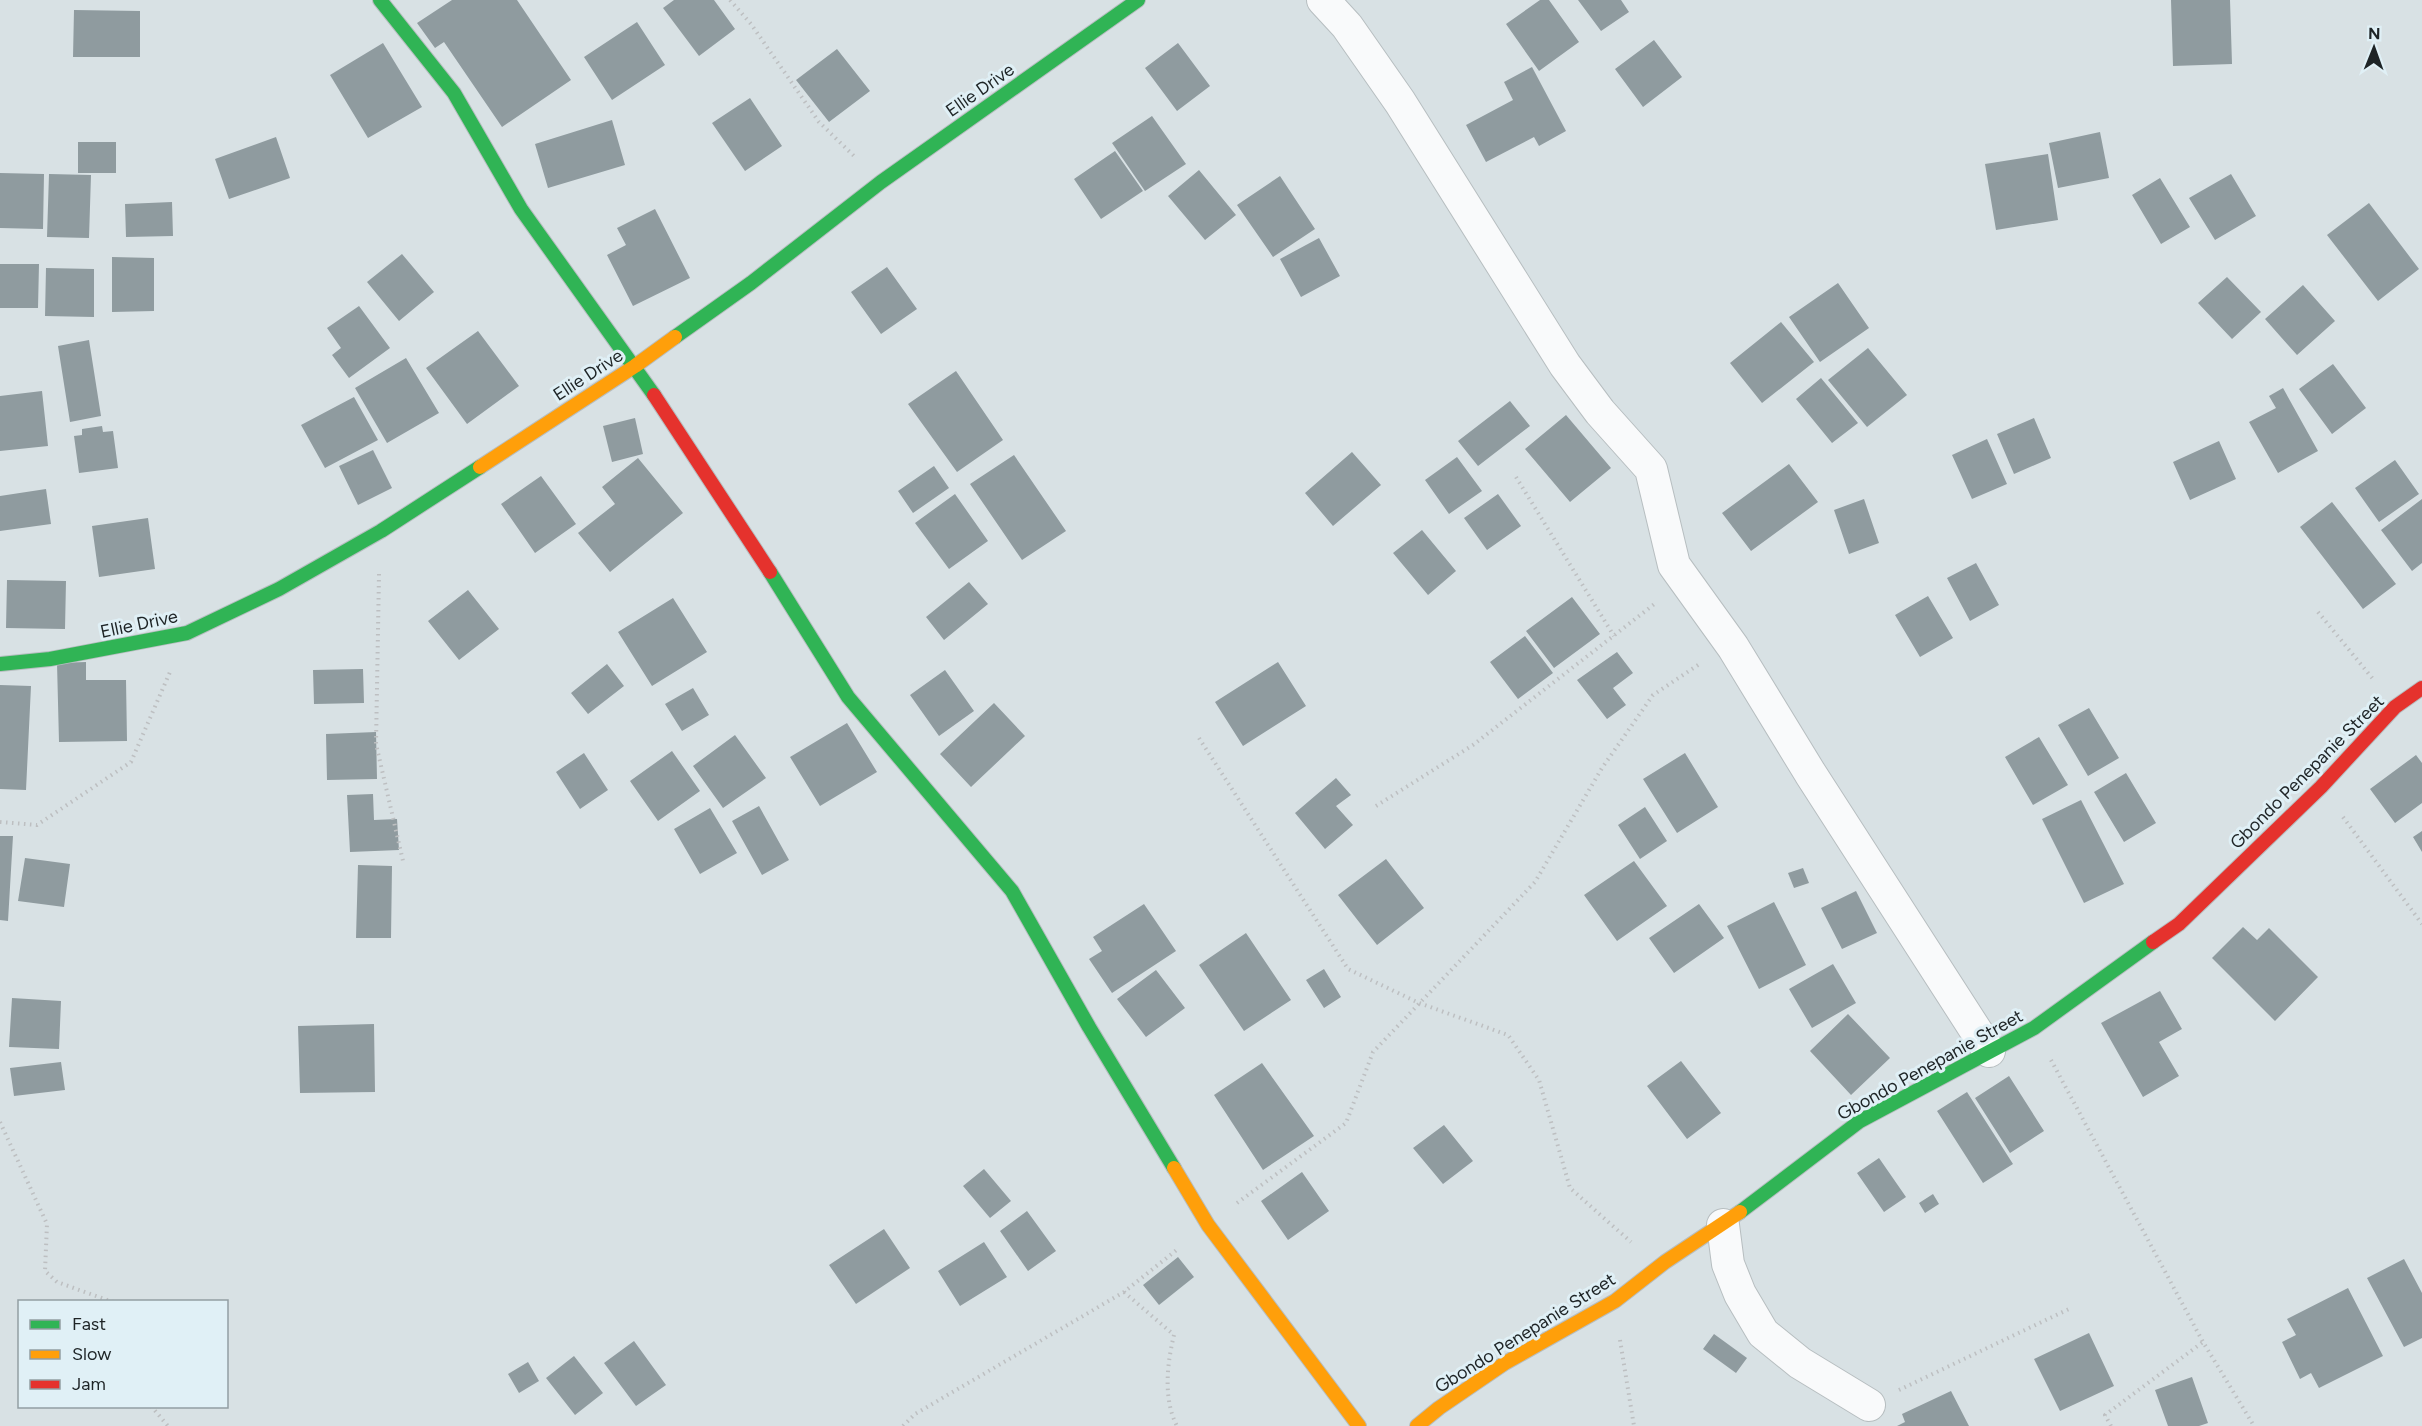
<svg xmlns="http://www.w3.org/2000/svg" width="2422" height="1426" viewBox="0 0 2422 1426" font-family="Figtree,sans-serif">
<rect width="100%" height="100%" fill="#d8e1e4"/>
<path fill="#8f9b9f" d="M452,0H517L571,80L502,127L444,42L435,48L417,23Z
M674,0H714L735,29L699,56L663,8Z
M1540,0H1549L1579,42L1539,71L1506,24Z
M1578,0H1621L1629,12L1601,31Z
M2171,0H2230L2232,64L2173,66Z
M74,10L140,11V57H73Z
M637,22L665,65L612,100L584,57Z
M1654,40L1682,77L1643,107L1615,69Z
M383,43L422,107L368,138L330,75Z
M1178,43L1210,86L1177,111L1145,68Z
M837,49L870,91L829,122L796,80Z
M1532,67L1566,131L1539,146L1534,137L1486,162L1466,125L1513,100L1504,82Z
M750,98L782,146L745,171L712,123Z
M1152,116L1186,164L1145,191L1112,143Z
M612,120L625,165L548,188L535,144Z
M2100,132L2109,178L2058,188L2049,143Z
M276,137L290,178L229,199L215,159Z
M78,142H116V173H78Z
M1115,151L1143,191L1101,219L1074,179Z
M2048,154L2058,220L1996,230L1985,164Z
M1199,170L1236,215L1205,240L1168,196Z
M0,173L44,174L43,229L0,228Z
M49,174L91,175L89,238L47,237Z
M2231,174L2256,216L2215,240L2189,198Z
M1280,176L1315,229L1273,257L1237,205Z
M2160,178L2190,227L2161,244L2132,195Z
M172,202L173,236L126,237L125,204Z
M2369,203L2419,269L2378,301L2327,235Z
M655,209L690,278L633,306L607,255L626,245L617,228Z
M1319,238L1340,276L1301,297L1280,259Z
M402,254L434,292L399,321L367,282Z
M112,257L154,258V311L112,312Z
M0,264H39L38,308H0Z
M887,267L917,309L881,334L851,292Z
M46,268L94,269V317L45,316Z
M2227,277L2261,312L2232,339L2198,303Z
M1838,283L1869,328L1820,362L1789,317Z
M2303,285L2335,321L2297,355L2265,319Z
M359,306L390,348L349,378L332,355L341,348L327,328Z
M1781,322L1814,362L1762,403L1730,363Z
M478,331L519,386L467,424L426,368Z
M89,340L101,416L70,422L58,346Z
M1868,348L1907,395L1867,427L1828,380Z
M406,358L439,413L387,443L355,388Z
M2333,364L2366,408L2332,434L2299,389Z
M956,371L1003,440L957,472L908,404Z
M1821,378L1858,423L1832,443L1796,399Z
M2283,388L2318,451L2278,473L2249,422L2276,408L2269,396Z
M42,391L48,446L0,451V396Z
M354,397L378,440L325,468L301,425Z
M1510,401L1530,426L1478,466L1458,441Z
M1566,415L1611,468L1570,502L1525,449Z
M635,418L643,454L612,462L603,426Z
M2034,418L2051,458L2014,474L1997,434Z
M102,426L103,432L113,431L118,468L79,473L74,436L82,435V429Z
M1987,439L2007,484L1972,499L1952,455Z
M2219,441L2236,479L2190,500L2173,462Z
M373,450L392,488L358,505L339,466Z
M1352,452L1381,485L1333,526L1305,493Z
M1014,455L1066,531L1022,560L970,484Z
M1457,457L1482,491L1449,514L1425,480Z
M638,458L683,513L610,572L578,533L615,504L602,487Z
M2395,460L2419,494L2379,522L2355,488Z
M1789,464L1818,502L1751,551L1722,513Z
M934,466L949,488L913,513L898,491Z
M541,476L576,524L535,553L501,504Z
M46,489L51,524L0,531V496Z
M955,494L988,541L949,569L915,523Z
M1498,494L1521,526L1487,550L1464,518Z
M1864,499L1879,543L1849,554L1834,510Z
M2422,499V563L2412,571L2381,530Z
M2332,502L2396,584L2363,609L2300,527Z
M148,518L155,569L99,577L92,526Z
M1422,530L1456,571L1428,595L1393,553Z
M1976,563L1999,605L1970,621L1947,578Z
M7,580L66,581L65,629L6,628Z
M969,582L988,604L944,640L926,617Z
M468,590L499,629L459,660L428,621Z
M1928,596L1953,638L1920,657L1895,615Z
M1572,597L1600,634L1554,668L1526,631Z
M673,598L707,652L652,686L618,632Z
M1525,636L1553,673L1518,699L1490,662Z
M1617,652L1633,673L1613,688L1626,705L1607,719L1577,680Z
M86,662V680H126L127,741L59,742L57,663Z
M1278,662L1306,706L1243,746L1215,702Z
M607,664L624,686L588,714L571,693Z
M363,669L364,703L314,704L313,670Z
M945,670L974,711L939,736L910,695Z
M0,685L31,686L26,790L0,789Z
M693,688L709,715L682,731L665,704Z
M994,703L1025,736L971,787L940,754Z
M2089,708L2119,758L2088,776L2058,725Z
M847,723L877,772L820,806L790,757Z
M376,732L377,779L327,780L326,734Z
M735,735L766,778L723,808L693,766Z
M2039,737L2068,785L2033,805L2005,757Z
M672,751L700,791L658,821L630,781Z
M584,753L608,790L580,809L556,772Z
M1685,753L1718,807L1677,833L1643,779Z
M2416,755L2422,763V803L2395,823L2370,789Z
M2126,773L2156,823L2124,842L2094,792Z
M1336,778L1351,795L1336,806L1353,825L1325,849L1295,813Z
M373,794L374,820L397,819L399,850L350,852L347,795Z
M2081,800L2124,884L2084,903L2042,819Z
M759,806L789,860L762,875L732,821Z
M1645,807L1667,841L1640,859L1618,825Z
M710,808L737,853L700,874L674,829Z
M2422,831V852L2413,837Z
M0,836H13L8,921L0,920Z
M25,858L70,864L64,907L18,901Z
M1386,859L1424,908L1377,945L1338,895Z
M1634,861L1667,906L1617,941L1584,895Z
M358,865L392,866L391,938H356Z
M1803,868L1809,883L1794,888L1788,873Z
M1856,891L1877,933L1842,949L1821,908Z
M1774,902L1806,965L1759,989L1727,926Z
M1144,904L1176,951L1112,993L1089,959L1102,951L1093,937Z
M1699,904L1724,938L1674,973L1649,938Z
M2243,927L2257,940L2269,928L2318,977L2275,1021L2212,958Z
M1246,933L1291,1000L1244,1031L1199,965Z
M1833,964L1856,1003L1812,1028L1789,989Z
M1324,969L1341,997L1324,1008L1306,980Z
M1156,970L1185,1008L1146,1037L1117,999Z
M2160,991L2182,1029L2159,1042L2179,1076L2143,1097L2101,1023Z
M12,998L61,1001L59,1049L9,1047Z
M1848,1014L1890,1058L1851,1095L1810,1051Z
M374,1024L375,1092L300,1093L298,1026Z
M1681,1061L1721,1113L1687,1139L1647,1086Z
M61,1062L65,1090L14,1096L10,1068Z
M1262,1063L1314,1136L1263,1170L1214,1095Z
M2009,1076L2044,1131L2010,1153L1975,1098Z
M1967,1092L2013,1164L1983,1183L1937,1111Z
M1444,1125L1473,1161L1443,1184L1413,1148Z
M1879,1158L1906,1197L1884,1212L1857,1173Z
M984,1169L1011,1201L990,1218L963,1186Z
M1302,1172L1329,1211L1288,1240L1261,1201Z
M1933,1194L1939,1204L1925,1213L1919,1203Z
M1027,1211L1056,1251L1028,1271L1000,1231Z
M884,1229L910,1268L856,1304L829,1265Z
M984,1242L1007,1277L960,1306L938,1271Z
M1178,1257L1194,1277L1159,1305L1143,1285Z
M2404,1259L2422,1293V1338L2404,1347L2367,1278Z
M2348,1288L2383,1356L2319,1388L2311,1373L2300,1379L2282,1342L2296,1335L2287,1319Z
M2089,1333L2114,1386L2060,1411L2034,1359Z
M1714,1334L1747,1358L1736,1373L1703,1349Z
M634,1341L666,1385L636,1406L604,1363Z
M574,1356L603,1393L575,1415L546,1378Z
M528,1362L539,1381L519,1393L508,1374Z
M2192,1377L2208,1423L2199,1426H2168L2155,1390Z
M1951,1391L1969,1426H1897L1905,1422L1902,1414Z"/>
<g fill="none" stroke-linecap="round" stroke-linejoin="round">
<g stroke="#b7bec0" stroke-width="34">
<path id="street" d="M1323,0L1347,26L1400,102L1565,365L1600,412L1651,469L1674,565L1733,647L1810,773L1989,1051
M1723,1225L1728,1264L1740,1294L1763,1333L1800,1363L1869,1405"/>
</g>
<g stroke="#b7bec0" stroke-width="16">
<path id="fast" d="M380,0L454,93L521,209L654,395
M675,337L751,283L881,182L1138,0
M770,572L848,697L1012,891L1089,1027L1174,1168
M0,664L50,659L187,633L279,589L381,531L480,467
M1740,1212L1860,1121L2034,1028L2153,942"/>
</g>
<g stroke="#b7bec0" stroke-width="16">
<path id="slow" d="M480,467L635,366L675,337
M1174,1168L1208,1225L1359,1426
M1417,1426L1439,1408L1505,1363L1615,1301L1665,1262L1740,1212"/>
</g>
<g stroke="#b7bec0" stroke-width="16">
<path id="jam" d="M654,395L770,572
M2153,942L2179,924L2321,787L2395,707L2422,688"/>
</g>
<path stroke="#bdbfc1" stroke-width="4" stroke-dasharray="1.5 4.5" stroke-linecap="butt" d="M730,0L751,24L819,122L854,156
M1516,477L1614,636
M379,574L376,744L403,861
M2318,612L2373,679
M1199,738L1348,969L1419,1003L1508,1035L1539,1080L1570,1188L1631,1242
M1376,806L1473,745L1657,602
M2343,817L2422,924
M0,822L37,825L131,762L170,672
M2051,1060L2203,1342L2254,1426
M0,1122L47,1224L45,1271L57,1282L113,1302
M1237,1203L1346,1123L1373,1052L1535,882L1602,768L1653,695L1701,663
M1124,1292L1174,1335C1167,1364 1163,1399 1177,1426
M1620,1340L1634,1426
M1899,1390L2069,1309
M151,1406L168,1426
M903,1426L915,1414L1124,1292L1179,1248
M2111,1426L2105,1415L2203,1342"/>
<use href="#street" stroke="#f9fafb" stroke-width="32"/>
<use href="#fast" stroke="#30b455" stroke-width="14"/>
<use href="#slow" stroke="#ff9f0a" stroke-width="14"/>
<use href="#jam" stroke="#e5322d" stroke-width="14"/>
</g>
<g text-anchor="middle" dominant-baseline="central" stroke-width="6" stroke-linejoin="round" paint-order="stroke">
<g font-size="18" fill="#1e2426" stroke="#e0f0f6">
<text transform="translate(980 90) rotate(-35)">Ellie Drive</text>
<text transform="translate(588 375) rotate(-33)">Ellie Drive</text>
<text transform="translate(139 624) rotate(-12)">Ellie Drive</text>
<text transform="translate(2307 772) rotate(-45)">Gbondo Penepanie Street</text>
<text transform="translate(1930 1065) rotate(-29)">Gbondo Penepanie Street</text>
<text transform="translate(1525 1333) rotate(-32)">Gbondo Penepanie Street</text>
</g>
</g>
<rect x="18" y="1300" width="210" height="108" fill="#e0f0f6" stroke="#929ea3" stroke-width="1.5"/>
<rect x="30" y="1320" width="30" height="9" fill="#30b455" stroke="#929ea3" stroke-width="1.5"/>
<text x="72" y="1330" font-size="18" fill="#1e2426">Fast</text>
<rect x="30" y="1350" width="30" height="9" fill="#ff9f0a" stroke="#929ea3" stroke-width="1.5"/>
<text x="72" y="1360" font-size="18" fill="#1e2426">Slow</text>
<rect x="30" y="1380" width="30" height="9" fill="#e5322d" stroke="#929ea3" stroke-width="1.5"/>
<text x="72" y="1390" font-size="18" fill="#1e2426">Jam</text>
<g transform="translate(2374 48) rotate(1)" stroke="#e0f0f6" stroke-width="4.5" paint-order="stroke">
<path d="M0-4.5L10 22L0 15L-10 22Z" fill="#1e2426"/>
<text y="-9" font-size="16" font-weight="bold" text-anchor="middle" fill="#1e2426">N</text>
</g>
</svg>
